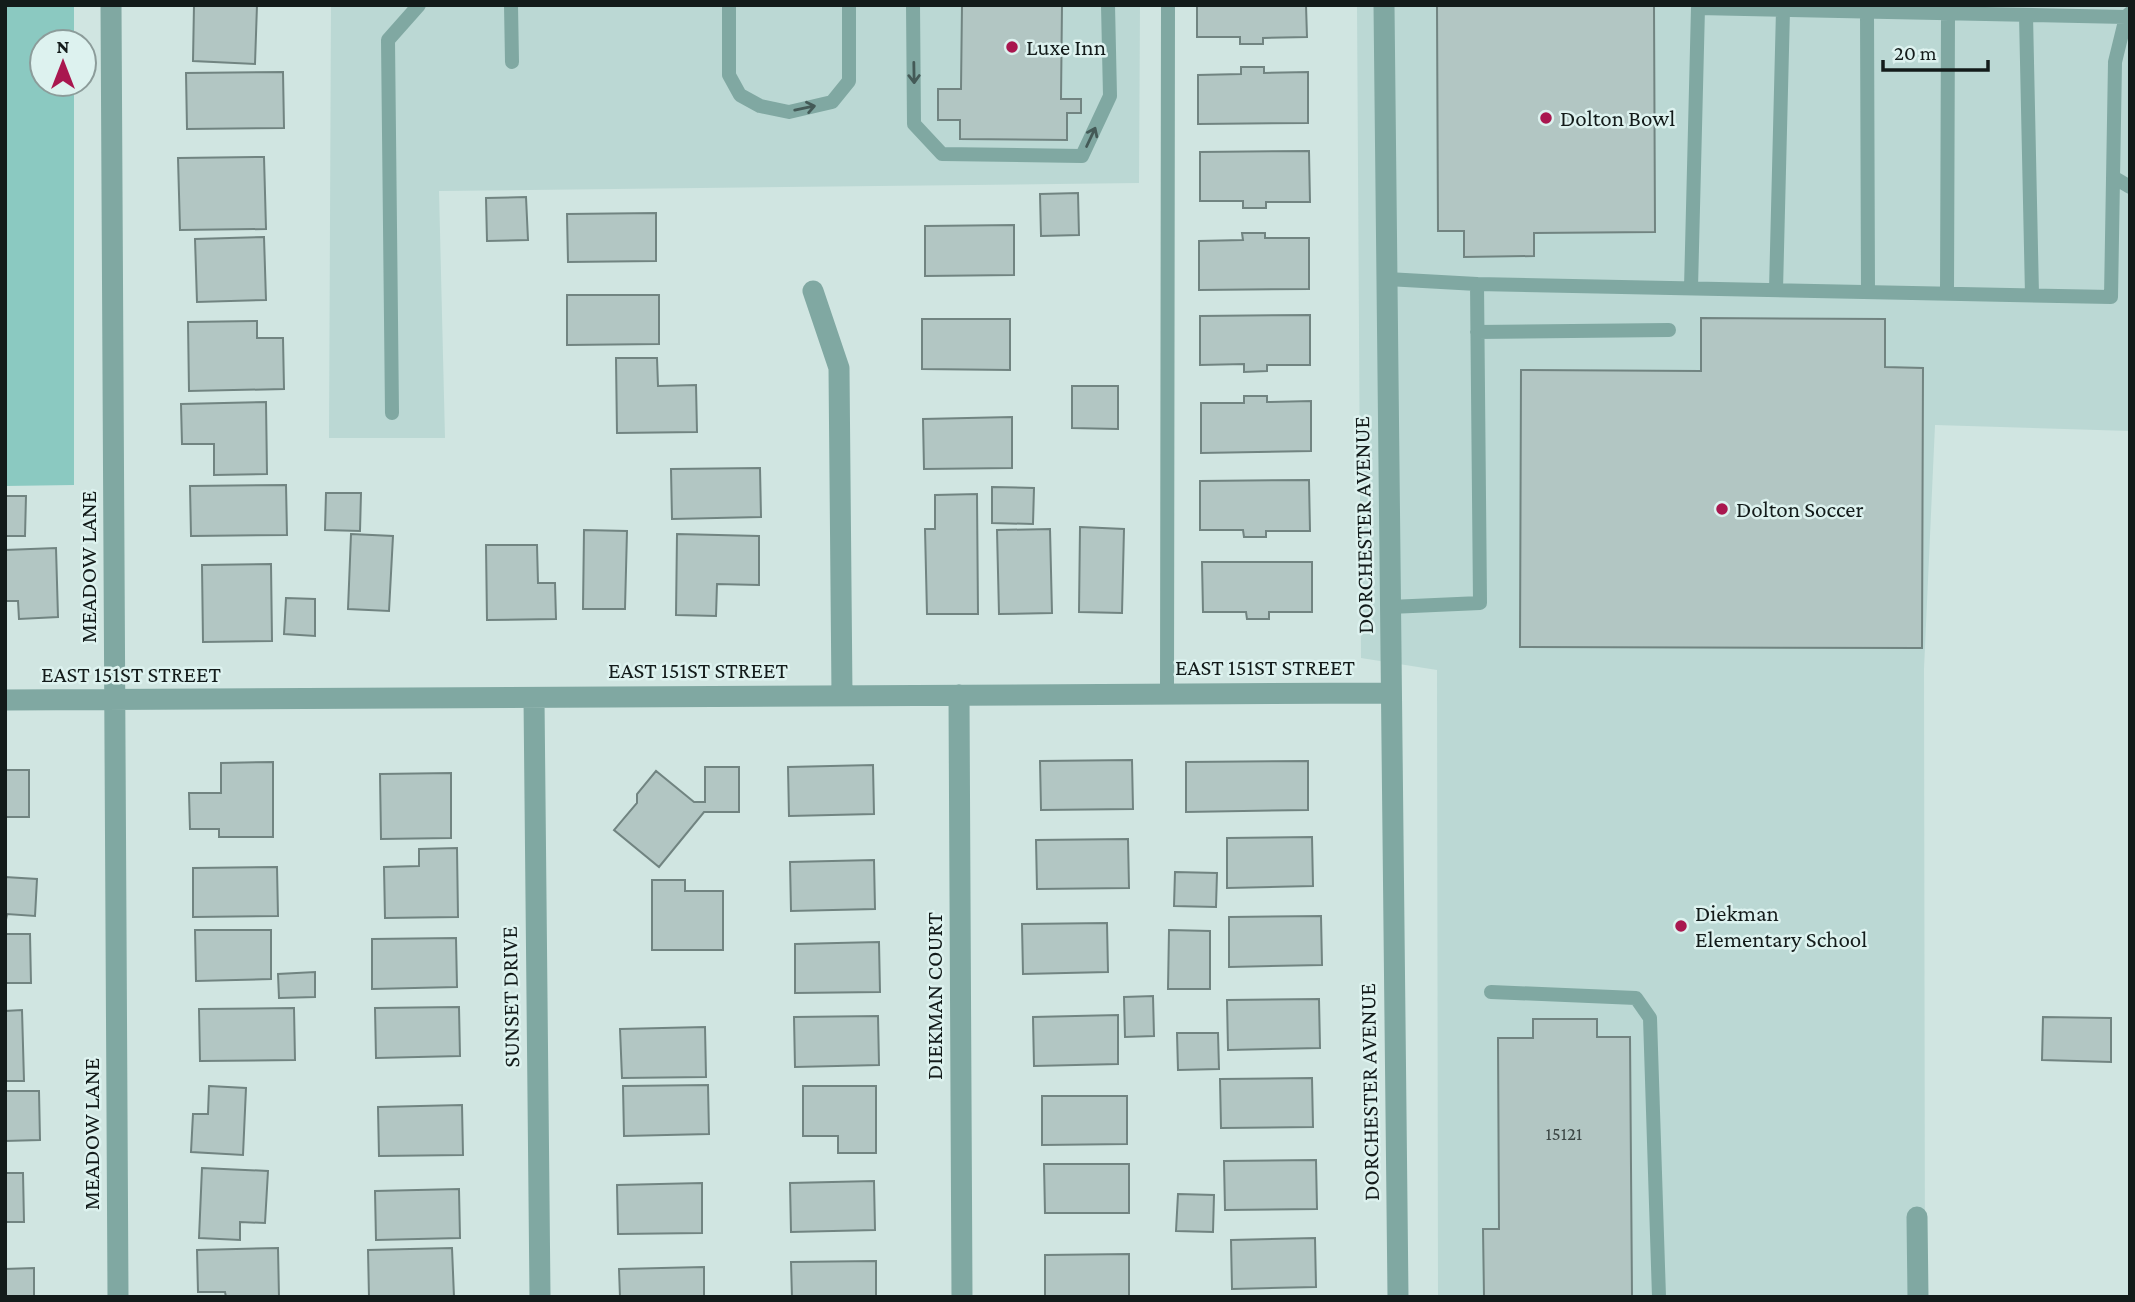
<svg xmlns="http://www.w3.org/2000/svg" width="2135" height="1302" viewBox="0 0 2135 1302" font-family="'Crimson Pro',serif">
<rect width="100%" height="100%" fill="#d0e5e1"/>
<path fill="#bbd8d4" d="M331,5H1140L1139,183L439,191L445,438H329Z
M1357,5H2130V431L1935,425L1924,669L1925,1297H1438L1437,670L1361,658Z"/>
<path fill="#8bc9c1" d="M5,5H74V42H42V84H74V485L5,486Z"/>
<path fill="#b2c6c3" stroke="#718481" stroke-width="2" d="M194,5H257L255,64L193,61Z
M962,5H1062L1061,99H1081V113H1067V140L960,139V120H938V89H961Z
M1197,5H1306L1307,37L1263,38V44H1240V37H1197Z
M1437,5H1654L1655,232L1534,233V256L1464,257V231H1438Z
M1241,67H1264V73L1308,72V123L1198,124V75L1241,74Z
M283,72L284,128L187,129L186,73Z
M1309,151L1310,202H1266V208H1243V201H1200V152Z
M264,157L266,229L180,230L178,158Z
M1078,193L1079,235L1041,236L1040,194Z
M526,197L528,240L487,241L486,198Z
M656,213V261L568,262L567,214Z
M1014,225V275L925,276V226Z
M1242,233H1265V238H1309V289L1199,290V241L1243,240Z
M264,237L266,300L197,302L195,239Z
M567,295H659V344L567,345Z
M1310,315V365H1267V371L1244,372V364L1200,365V316Z
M1701,318L1885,319V367L1923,368L1922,648L1520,647L1521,370L1701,371Z
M922,319H1010V370L922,369Z
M257,321V338H283L284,389L189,391L188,322Z
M616,358H657L658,386L696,385L697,432L617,433Z
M1072,386H1118V429L1072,428Z
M1244,396H1267V402L1311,401V451L1201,453V403H1244Z
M266,402L267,474L214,475V444H182L181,404Z
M1012,417V468L924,469L923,419Z
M760,468L761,517L672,519L671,469Z
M1309,480L1310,531H1266V537H1244L1243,530H1200V481Z
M286,485L287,535L191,536L190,486Z
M992,487L1034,488L1033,524L992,523Z
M326,493H361L360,531L325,530Z
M977,494L978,614H927L925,529H935V495Z
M5,496H26L25,536H5Z
M1080,527L1124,529L1122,613L1079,612Z
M1050,529L1052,613L999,614L997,530Z
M584,530L627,531L625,609H583Z
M351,534L393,536L389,611L348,609Z
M677,534L759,536V585L717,584L716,616L676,615Z
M486,545H537L538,583H555L556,619L487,620Z
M56,548L58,617L19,619L18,601H5V550Z
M1202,562H1312V612H1269V619H1247L1246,612H1203Z
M271,564L272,641L203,642L202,565Z
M286,598L315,599V636L284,634Z
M1132,760L1133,809L1041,810L1040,761Z
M1308,761V810L1186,812V762Z
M273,762V837H219V829H190L189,793H221V763Z
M873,765L874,814L789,816L788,767Z
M705,767H739V812H704L659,867L614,830L637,803V794L656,771L694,802H705Z
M5,770H29V817H5Z
M451,773V838L381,839L380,774Z
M1312,837L1313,886L1227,888V838Z
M1128,839L1129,888L1037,889L1036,840Z
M457,848L458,917L385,918L384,867L419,866V849Z
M874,860L875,909L791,911L790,862Z
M277,867L278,916L193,917V868Z
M1175,872L1217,873L1216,907L1174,906Z
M5,877L37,879L35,916L7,914L5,925Z
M652,880H685V891H723V950H652Z
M1321,916L1322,965L1229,967V917Z
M1107,923L1108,972L1023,974L1022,924Z
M195,930H271V979L196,981Z
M1169,930L1210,931V989H1168Z
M5,934H30L31,983H5Z
M456,938L457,987L372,989V939Z
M879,942L880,992L795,993V944Z
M315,972V997L279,998L278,974Z
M1153,996L1154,1036L1125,1037L1124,997Z
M1319,999L1320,1048L1228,1050L1227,1000Z
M459,1007L460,1056L376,1058L375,1008Z
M294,1008L295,1060L200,1061L199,1009Z
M22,1010L24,1081H5V1011Z
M1118,1015V1064L1034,1066L1033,1017Z
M878,1016L879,1065L795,1067L794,1017Z
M2043,1017L2111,1018V1062L2042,1060Z
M1533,1019H1597V1037H1630L1632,1297H1484L1483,1229H1499L1498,1038H1533Z
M705,1027L706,1077L622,1078L620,1029Z
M1177,1033H1218L1219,1069L1178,1070Z
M1312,1078L1313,1127L1221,1128L1220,1079Z
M708,1085L709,1134L624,1136L623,1086Z
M209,1086L246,1088L243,1155L191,1152L193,1114H208Z
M803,1086H876V1153H838V1136H803Z
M5,1091H39L40,1140L5,1141Z
M1042,1096H1127V1144L1042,1145Z
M462,1105L463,1155L379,1156L378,1107Z
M1316,1160L1317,1209L1225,1210L1224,1161Z
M1044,1164H1129V1213H1045Z
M202,1168L268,1171L265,1223L240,1222V1240L199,1238Z
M5,1173H23L24,1222H5Z
M874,1181L875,1230L791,1232L790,1183Z
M702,1183V1233L618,1234L617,1185Z
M459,1189L460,1238L376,1240L375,1191Z
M1178,1194L1214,1195L1213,1232L1176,1231Z
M1315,1238L1316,1287L1232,1289L1231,1240Z
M278,1248L279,1297H226L225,1292H198L197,1250Z
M452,1248L454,1297H369L368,1250Z
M1129,1254V1297H1045V1255Z
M876,1261V1297H792L791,1262Z
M704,1267V1297H620L619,1269Z
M34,1268V1297H5V1269Z"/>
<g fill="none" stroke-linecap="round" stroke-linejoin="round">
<path stroke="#80a8a2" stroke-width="14" d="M511,5L512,62
M729,5V75L740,95L760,106L789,112L832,102L849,81V5
M913,5L914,124L942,154L1082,156L1110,96L1108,5
M1867,12L1868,292
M2026,15L2032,295
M2113,177L2130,187
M1387,279L1477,284L1480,603L1390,607
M1477,284L2111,297L2115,62L2126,17
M1691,288L1698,8L2126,17L2130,13
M1776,290L1783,10
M1947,293L1948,13
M1477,332L1669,330
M392,413L388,40L419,5
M1167,694L1168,5
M1491,992L1636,998L1650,1018L1659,1297"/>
<path stroke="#80a8a2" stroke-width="21" d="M111,5L118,1297
M1384,5L1398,1297
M813,291L839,368L842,696
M959,695L962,1297
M534,698L540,1297
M5,700L1391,693
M1917,1217L1918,1297"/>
</g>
<defs><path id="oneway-shaft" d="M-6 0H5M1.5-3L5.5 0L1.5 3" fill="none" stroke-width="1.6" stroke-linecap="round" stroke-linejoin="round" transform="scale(1.75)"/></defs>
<g stroke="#445a57">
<use href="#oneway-shaft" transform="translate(914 73) rotate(89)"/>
<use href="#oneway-shaft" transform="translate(805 108) rotate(-12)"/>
<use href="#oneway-shaft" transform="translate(1091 137) rotate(-65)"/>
</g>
<g fill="#a9174f" stroke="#ddf2ef" stroke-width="2.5">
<circle cx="1012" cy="47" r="7"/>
<circle cx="1546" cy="118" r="7"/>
<circle cx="1722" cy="509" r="7"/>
<circle cx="1681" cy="926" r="7"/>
</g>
<g text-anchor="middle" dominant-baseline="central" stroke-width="5" stroke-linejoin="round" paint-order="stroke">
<g font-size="19" fill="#3b4644">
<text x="1564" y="1133">15121</text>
</g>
<g font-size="23" fill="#131b1a" stroke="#ddf2ef" text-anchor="start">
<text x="1026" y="47">Luxe Inn</text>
<text x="1560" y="118">Dolton Bowl</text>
<text x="1736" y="509">Dolton Soccer</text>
<text x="1695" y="913">Diekman<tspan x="1695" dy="26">Elementary School</tspan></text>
</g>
<g font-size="23" fill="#131b1a" stroke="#ddf2ef">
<text transform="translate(1363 525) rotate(-91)">DORCHESTER AVENUE</text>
<text transform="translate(88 567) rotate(-90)">MEADOW LANE</text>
<text x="1265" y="667">EAST 151ST STREET</text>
<text x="698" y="670">EAST 151ST STREET</text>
<text x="131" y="674">EAST 151ST STREET</text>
<text transform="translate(934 996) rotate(-90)">DIEKMAN COURT</text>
<text transform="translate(510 997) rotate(-91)">SUNSET DRIVE</text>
<text transform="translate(1369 1092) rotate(-91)">DORCHESTER AVENUE</text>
<text transform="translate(91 1134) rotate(-90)">MEADOW LANE</text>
</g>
</g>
<rect width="2135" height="1302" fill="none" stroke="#131b1a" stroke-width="14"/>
<g transform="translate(63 63)"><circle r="33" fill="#ddf2ef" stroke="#8c9c9a" stroke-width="2"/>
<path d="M0-5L12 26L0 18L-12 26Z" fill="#a9174f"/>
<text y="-10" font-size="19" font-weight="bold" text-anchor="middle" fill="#131b1a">N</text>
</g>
<path d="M1883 60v10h105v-10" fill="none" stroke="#131b1a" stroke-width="3.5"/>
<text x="1894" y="60" font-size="21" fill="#131b1a" stroke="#ddf2ef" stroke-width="5" paint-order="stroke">20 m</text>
</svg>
